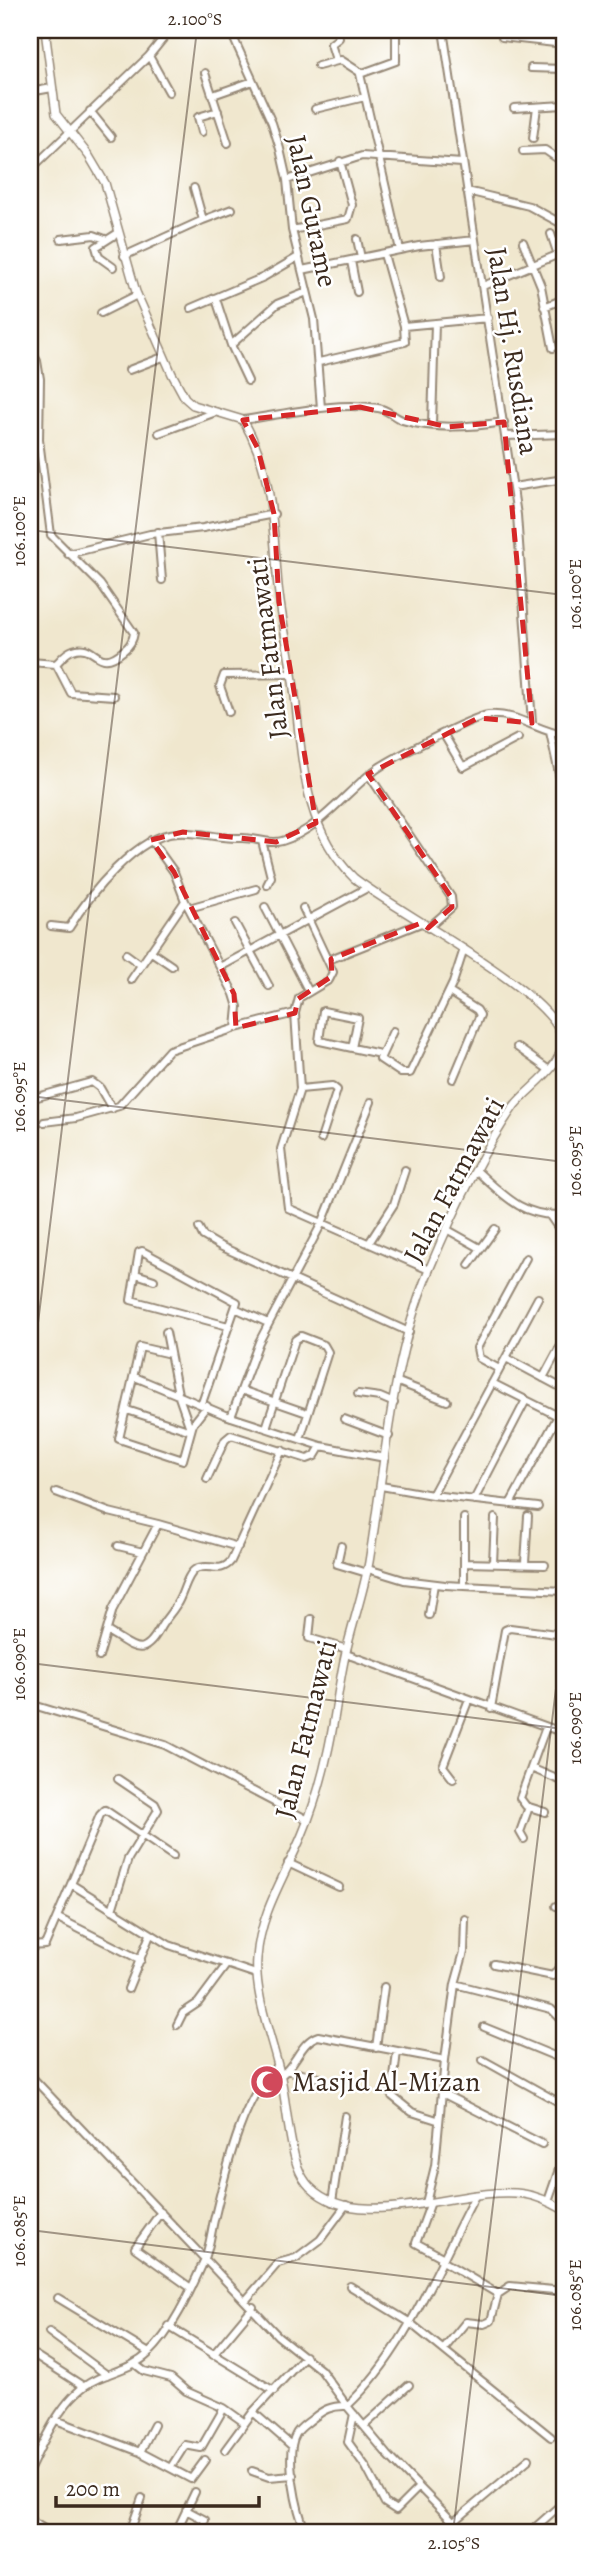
<svg xmlns="http://www.w3.org/2000/svg" width="594" height="2562" viewBox="0 0 594 2562" font-family="Alegreya,serif">
<rect width="100%" height="100%" fill="#fff"/>
<filter id="ink" filterUnits="userSpaceOnUse"><feTurbulence type="fractalNoise" baseFrequency=".0143" numOctaves="2"/><feDisplacementMap in="SourceGraphic" scale="14" xChannelSelector="R" yChannelSelector="G"/><feConvolveMatrix kernelMatrix="1 2 1 2 8 2 1 2 1" color-interpolation-filters="sRGB"/></filter>
<filter id="wash" filterUnits="userSpaceOnUse"><feTurbulence type="fractalNoise" baseFrequency=".00686" numOctaves="4" result="noise"/><feDisplacementMap in="SourceGraphic" scale="28" xChannelSelector="R" yChannelSelector="G"/><feGaussianBlur stdDeviation="1.57" result="paint"/><feColorMatrix in="noise" values="0 0 0 0 0 0 0 0 0 0 0 0 0 0 0 0 0 1.4 0 .05"/><feComposite in="paint" operator="in"/></filter>
<g filter="url(#wash)">
<rect width="100%" height="100%" fill="#f0e7ce"/>
</g>
<g filter="url(#ink)">
<g fill="none" stroke-linecap="round" stroke-linejoin="round">
<g stroke="#968876" stroke-width="10">
<path id="minor" d="M230,30L272,123L280,149L287,180L292,230L314,319L321,408
M396,30V61L360,74L400,250
M443,30L517,515L532,723
M502,37L564,44
M149,56L169,92
M336,60L331,44L339,38L337,30
M318,66L341,60L361,73
M531,68L564,69
M205,73L228,143
M30,92L52,88
M213,95L253,81
M514,108L564,105
M315,109L365,97
M90,111L111,137
M202,132L198,117L218,111
M533,138L537,107
M523,151L545,150L561,161
M560,163L564,140
M30,170L149,56L170,30
M287,180L362,156L462,163
M467,191L529,206L564,225
M203,220L232,209
M292,230L348,219L352,205L340,161
M551,234L558,255
M61,239L94,235L105,239
M357,239L361,258
M523,242L541,286L553,348
M436,244L441,277
M124,256L203,220L194,188
M351,261L357,292
M113,267L99,257L96,247L118,233
M302,270L419,246L475,240
M483,286L564,252
M216,299L231,345L248,381
M544,307L564,299
M191,308L264,277L298,257
M101,313L137,295
M404,326L488,318
M231,345L277,304L307,292
M30,349L37,361L40,379L39,440L51,535L100,584L134,633C133,641 130,646 123,651C96,674 96,641 73,650C66,652 61,659 56,664
M319,362L405,342L404,326L384,254
M129,370L163,357
M243,420C287,414 335,401 378,408C387,409 394,417 402,420C435,430 471,427 504,422
M432,424L435,323
M159,433L216,412
M506,436L564,434
M513,487L564,479
M158,532L162,580
M68,554L150,534L203,528L274,514
M30,662L56,664L71,693L114,696
M229,712L220,686L224,675L292,674
M550,732L564,797
M444,735L463,767L518,738
M369,775L451,897L452,907L428,928
M151,840L174,872L185,901L234,994L238,1007L236,1028
M262,841L271,877L267,885
M265,907L309,992
M189,908L256,889
M235,923L269,986
M51,926L69,928C89,895 137,835 177,833C198,831 218,839 240,838C254,837 268,845 282,841C319,830 344,794 374,771C388,760 472,717 488,715C516,712 539,732 564,735
M150,951L172,966
M126,954L141,965
M328,960L421,923
M220,967L367,888
M131,980L185,901
M449,992L477,1010L480,1015L453,1079
M295,1013L299,998L329,980L333,972L303,908
M393,1031L380,1059L401,1073H410L453,983L464,949
M517,1047L549,1070
M352,1048L358,1018L323,1011L319,1041H320L380,1054
M30,1099L92,1082L100,1088L112,1109
M44,1122L76,1118L119,1106L169,1050L236,1028L295,1013L300,1089
M321,1139L337,1090L332,1086L300,1089L281,1149L288,1208L429,1270
M477,1171C504,1196 525,1219 564,1214
M550,1216L564,1236
M199,1228L203,1236L220,1246L409,1332
M448,1230L480,1248
M369,1243L394,1204L405,1170
M469,1265L495,1229
M136,1274L154,1280
M228,1326L131,1300L139,1252L142,1251L237,1302L235,1308L268,1323
M170,1354L140,1347L119,1439L183,1460L193,1424L207,1406
M506,1358L564,1389
M499,1369L479,1358L477,1348L526,1258
M135,1377L225,1415L321,1446L385,1458
M543,1378L564,1339
M398,1382L447,1401
M492,1383L558,1416
M241,1390L307,1413
M358,1394L380,1397L394,1403
M202,1403L235,1308
M127,1410L191,1431L178,1394L166,1332
M231,1417L259,1342L323,1221L371,1102
M344,1419L389,1436
M266,1428L295,1340L301,1336L324,1345L328,1352L300,1439
M207,1479L225,1440L231,1435L307,1459L315,1456L321,1446
M381,1486L432,1495L538,1507
M56,1492L109,1512L158,1524
M432,1495L538,1298
M474,1500L526,1400
M510,1504L564,1405
M464,1518V1585
M118,1546L143,1552
M341,1546L337,1564L367,1573
M464,1563L545,1565
M493,1563L495,1518
M525,1563L528,1516
M368,1569L404,1580L445,1585L564,1591
M429,1615L434,1584
M311,1619L309,1638L347,1649
M107,1631C132,1645 142,1661 159,1630C165,1618 175,1610 180,1598C184,1590 188,1573 196,1569C208,1562 220,1575 231,1561L282,1450
M346,1654L564,1733
M99,1657L113,1609L158,1524L238,1547
M30,1704L165,1745L308,1820
M491,1708L505,1630L510,1628L564,1635
M531,1768L564,1782
M453,1779L443,1766L469,1699
M545,1812L526,1806L520,1798L546,1727
M524,1839L520,1832L529,1807
M173,1856L105,1810L100,1815L71,1884L169,1945L256,1974
M288,1863L339,1887
M563,1888L561,1845L564,1841
M556,1906L564,1907
M112,1910L128,1859L158,1810L155,1804L118,1779
M58,1918L141,1960
M30,1946L45,1945L71,1884
M494,1964L553,1976L564,1960
M455,1984L464,1952L465,1919
M128,1989L150,1935
M177,2025L183,2013L198,2003L227,1964
M484,2027L564,2060
M376,2048L384,1987
M397,2051L392,2096L412,2112L437,2120
M445,2060L455,1984L551,2009L564,2022
M483,2060L564,2105
M289,2071L324,2079
M30,2075L278,2336L321,2370L347,2406L388,2455L463,2532
M280,2076C296,2066 300,2042 318,2036L445,2060L435,2166L426,2203
M442,2093L542,2144
M548,2201L564,2155
M332,2202L345,2116
M431,2202L416,2243L442,2257
M161,2212L135,2248L191,2288
M441,2260L498,2294L510,2286L564,2291
M350,2286L409,2322L551,2437
M58,2298L149,2353
M246,2300L278,2263L296,2258L320,2240L346,2205
M168,2326L274,2391
M49,2332L107,2375
M444,2349L466,2322L484,2324L491,2321L498,2294
M30,2352L83,2386
M213,2355L253,2307
M135,2364L144,2371L171,2378L186,2391L224,2408L245,2423
M347,2406C406,2351 437,2267 475,2196
M253,2412L305,2356
M354,2414L348,2442L366,2467L385,2503L396,2510L418,2488
M56,2420L140,2452L191,2479L205,2460
M364,2426L409,2385
M225,2450L253,2412L292,2446
M140,2452L154,2425
M171,2467L185,2445L201,2448L224,2408
M30,2469C45,2438 63,2395 95,2380C113,2371 133,2368 148,2354C172,2332 190,2292 203,2263C210,2249 211,2231 215,2216C225,2174 243,2092 278,2066
M252,2471L269,2477L293,2475
M186,2510L205,2520L201,2532
M30,2520L49,2532
M455,2521L529,2459
M130,2532L142,2498
M176,2532L195,2492
M306,2532C297,2512 284,2454 296,2434C299,2428 306,2424 312,2419C323,2410 332,2405 347,2406
M428,2532H429
M530,2532L564,2502"/>
</g>
<g stroke="#968876" stroke-width="10">
<path id="tertiary" d="M45,30L56,114L89,156L105,183L136,292L172,374L185,398L193,405L243,420C271,467 273,521 277,574C279,608 287,640 292,674C303,746 298,823 354,878C394,910 552,992 561,1036C568,1065 529,1086 514,1106C480,1155 452,1215 429,1270C391,1361 385,1465 369,1562C363,1594 352,1625 345,1656C338,1688 335,1720 328,1751C322,1779 313,1809 302,1835C285,1876 260,1913 257,1958C254,1997 273,2040 281,2078C287,2106 288,2138 297,2165C300,2173 304,2181 310,2187C359,2236 464,2184 524,2194C539,2196 552,2203 564,2210"/>
</g>
<use href="#minor" stroke="#fff" stroke-width="6"/>
<use href="#tertiary" stroke="#fff" stroke-width="7"/>
</g>
</g>
<path fill="none" stroke="#d62828" stroke-width="5" stroke-dasharray="14 9" stroke-linejoin="round" d="M360,407L448,427L504,422L532,723L478,718L368,774L451,897L452,907L428,928L421,923L331,959L332,976L298,999L295,1013L236,1028L234,994L174,872L151,840L183,832L276,842L316,823L279,602L274,514L258,449L243,420Z"/>
<path fill="none" stroke="#3b2a1e" stroke-width="2" stroke-opacity="0.45" d="M30,530L564,595M30,1096L564,1162M30,1388L197,30M30,1663L564,1729M30,2230L564,2296M453,2532L564,1623"/>
<defs>
<g id="mosque-disc" transform="scale(1.75)"><circle r="9.5" fill="#d1495b" stroke="#fff"/><path d="M3.5-4.9A6 6 0 1 0 3.5 4.9A5 5 0 1 1 3.5-4.9Z" fill="#fff"/></g>
</defs>
<g fill-rule="evenodd">
<use href="#mosque-disc" x="267" y="2082"/>
</g>
<g text-anchor="middle" dominant-baseline="central" stroke-width="5" stroke-linejoin="round" paint-order="stroke">
<g font-size="28" fill="#3b2a1e" stroke="#fff">
<text transform="translate(312 211) rotate(78)">Jalan Gurame</text>
<text transform="translate(513 351) rotate(81)">Jalan Hj. Rusdiana</text>
<text transform="translate(268 648) rotate(-97)">Jalan Fatmawati</text>
<text transform="translate(454 1180) rotate(-62)">Jalan Fatmawati</text>
<text transform="translate(306 1729) rotate(-76)">Jalan Fatmawati</text>
</g>
<g font-size="28" fill="#3b2a1e" stroke="#fff" text-anchor="start">
<text x="292" y="2082">Masjid Al-Mizan</text>
</g>
</g>
<rect width="594" height="2562" fill="none" stroke="#fff" stroke-width="77"/>
<path d="M56 2496v10h203v-10" fill="none" stroke="#3b2a1e" stroke-width="3.5"/>
<text x="66" y="2496" font-size="21" fill="#3b2a1e" stroke="#ffffff" stroke-width="5" paint-order="stroke">200 m</text>
<rect x="38" y="38" width="518" height="2486" fill="none" stroke="#3b2a1e" stroke-width="2.5"/>
<g font-size="18" text-anchor="middle" fill="#3b2a1e">
<text x="195" y="25">2.100°S</text>
<text transform="translate(19 531) rotate(-90)" y="6">106.100°E</text>
<text transform="translate(575 594) rotate(-90)" y="6">106.100°E</text>
<text transform="translate(19 1097) rotate(-90)" y="6">106.095°E</text>
<text transform="translate(575 1161) rotate(-90)" y="6">106.095°E</text>
<text transform="translate(19 1664) rotate(-90)" y="6">106.090°E</text>
<text transform="translate(575 1728) rotate(-90)" y="6">106.090°E</text>
<text transform="translate(19 2231) rotate(-90)" y="6">106.085°E</text>
<text transform="translate(575 2295) rotate(-90)" y="6">106.085°E</text>
<text x="454" y="2549">2.105°S</text>
</g>
</svg>
